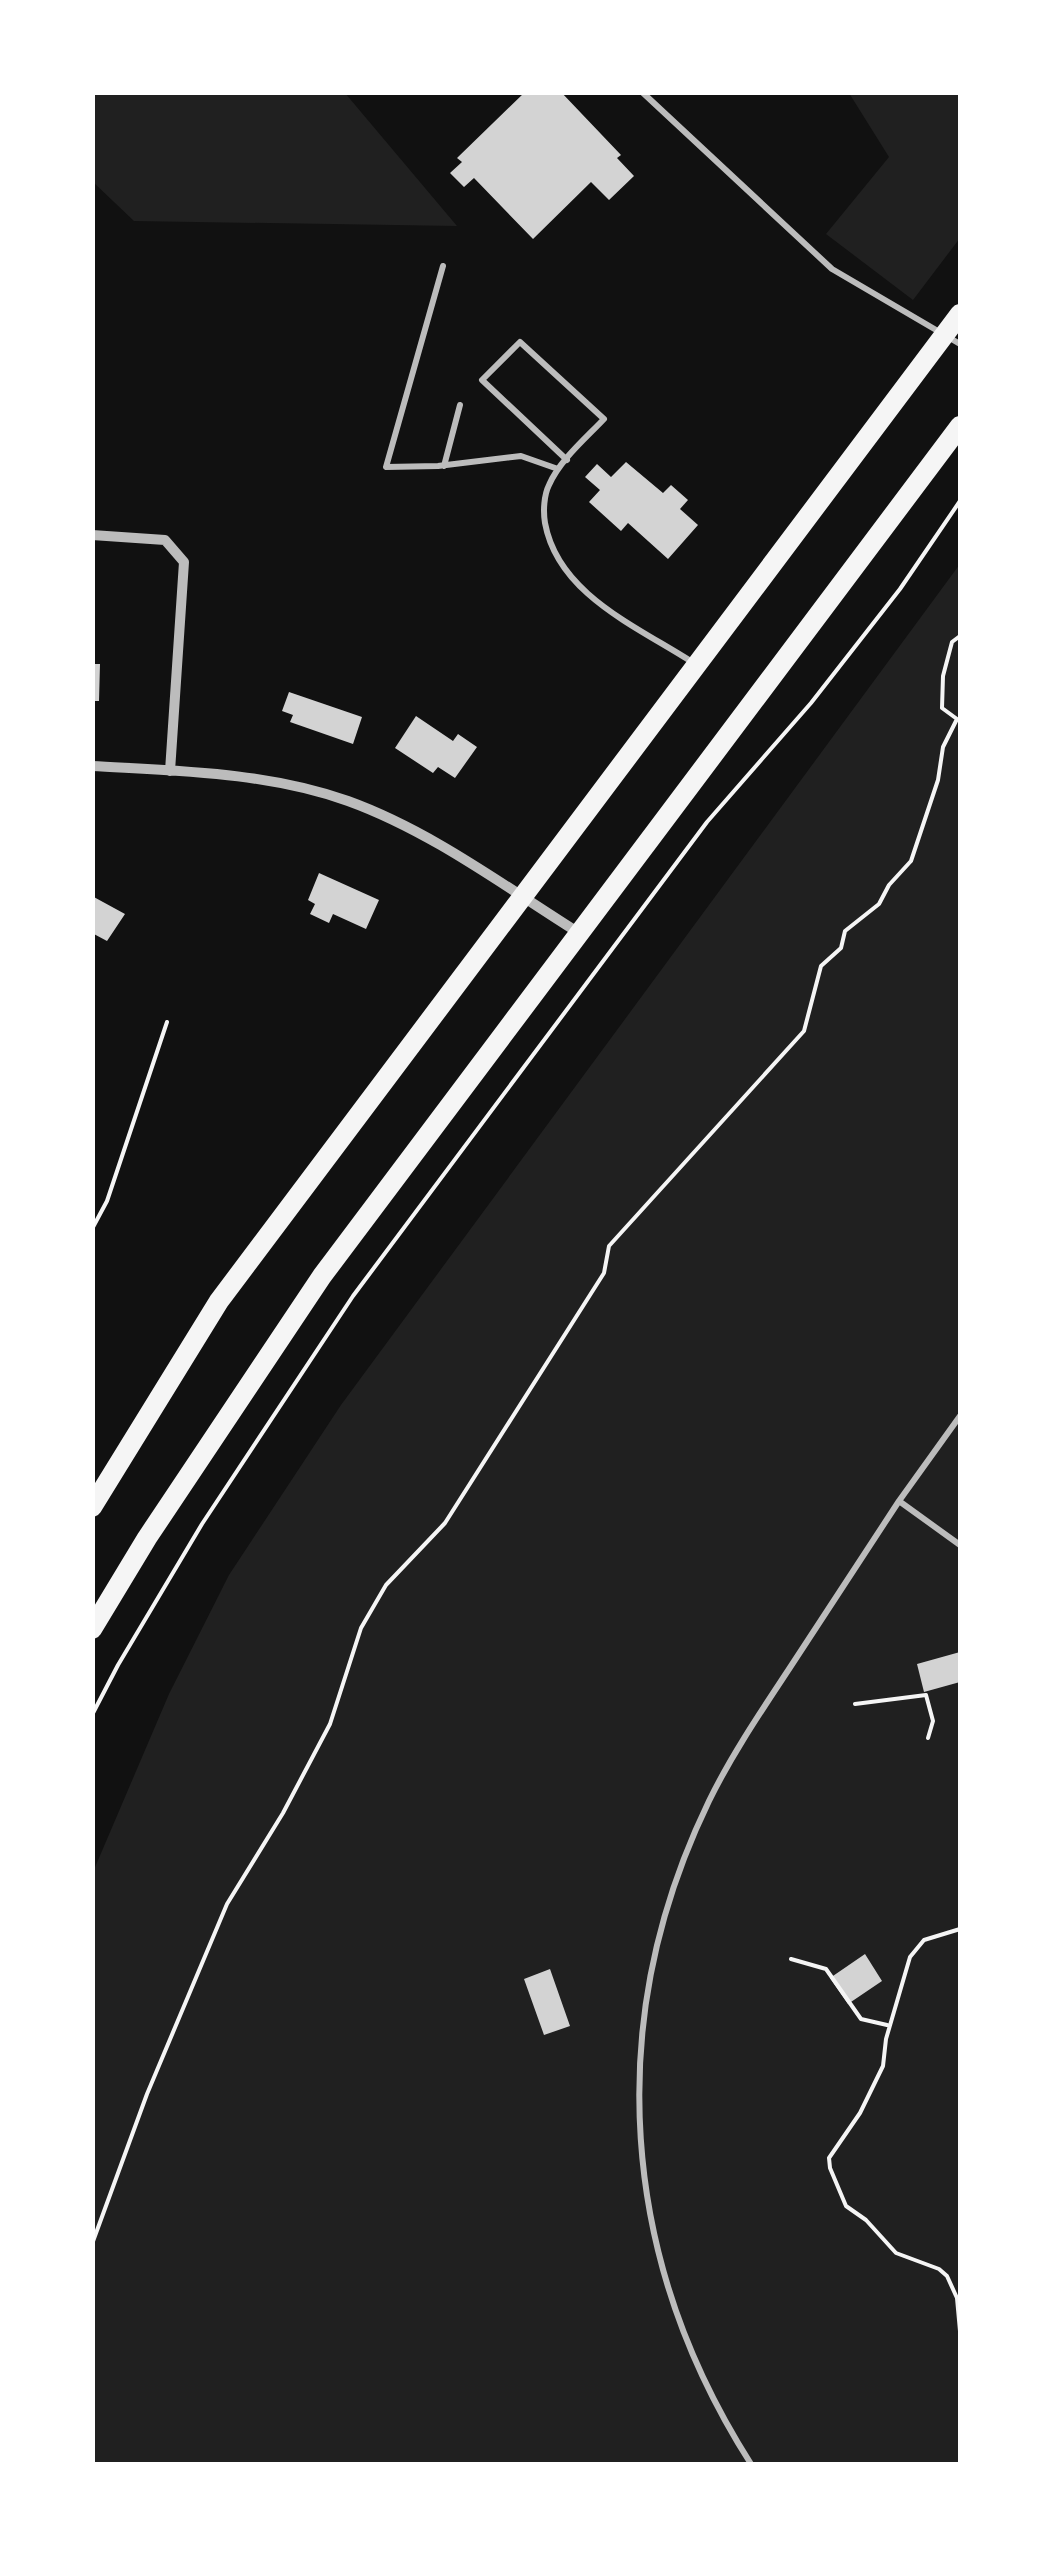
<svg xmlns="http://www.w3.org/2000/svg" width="1053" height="2557" viewBox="0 0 1053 2557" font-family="Rubik,sans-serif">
<rect width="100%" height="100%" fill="#111"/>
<path fill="#202020" d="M92,93H345L457,226L134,221L93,182Z
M849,93H960V238L913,300L826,234L889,157Z
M960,564V2464H93V1872L169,1694L229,1575L341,1405Z"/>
<path fill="#d3d3d3" d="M525,92H561L621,155L617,158L634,176L609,200L591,182L533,239L474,178L464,187L450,173L462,162L457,158Z
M626,462L663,493L671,485L688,500L680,509L698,525L668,559L628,523L621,531L589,502L600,490L585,477L597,464L611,477Z
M92,664H100L99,701H92Z
M289,692L362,717L353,744L290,722L293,715L282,711Z
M416,716L453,741L458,734L477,747L455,778L438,767L433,773L395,748Z
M319,873L379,900L366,929L333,914L329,923L310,914L315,904L308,900Z
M92,896L125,914L107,941L92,933Z
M960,1652V1682L924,1692L917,1664Z
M865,1954L882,1981L848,2004L830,1978Z
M550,1969L570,2026L544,2035L524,1979Z"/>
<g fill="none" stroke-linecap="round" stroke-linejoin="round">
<path stroke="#f5f5f5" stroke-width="4" d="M92,1229L107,1201L167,1022
M855,1704L926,1695L933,1721L928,1738
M92,1715L118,1665L202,1524L353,1296L707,822L811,703L900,589L960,501
M960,1929L924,1940L910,1957L886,2039L883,2066L860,2113L829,2158L830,2168L846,2206L866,2220L896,2253L939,2269L947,2276L957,2298L960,2331
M791,1959L826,1969L861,2019L887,2025
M92,2244L147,2094L227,1904L283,1813L330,1724L361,1628L386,1585L445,1523L604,1273L609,1246L804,1031L821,966L841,948L845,931L879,904L889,885L911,861L938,780L943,747L957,719L942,708L943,676L952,642L960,636
M960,2464V2461"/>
<path stroke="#bcbcbc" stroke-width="6" d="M642,92L832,269L960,344
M443,266L386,467L438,466L521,456L558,469
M567,460L482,380L520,342L604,419C585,439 560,460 549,485C544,495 543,511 545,523C558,594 636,626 692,662
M444,466L460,405
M899,1501L960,1416
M751,2464C620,2259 602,2022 709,1801C732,1754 762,1710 791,1666C827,1611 863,1556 899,1501L960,1545"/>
<path stroke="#bcbcbc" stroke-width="10" d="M92,535L165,540L184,562L170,771
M92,766C178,771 266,772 348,801C431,831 504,886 579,933"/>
<path stroke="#f5f5f5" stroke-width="20" d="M92,1507L219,1301L960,314
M92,1629L147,1538L322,1276L960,426"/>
</g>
<rect width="1053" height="2557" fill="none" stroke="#ffffff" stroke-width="190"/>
</svg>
